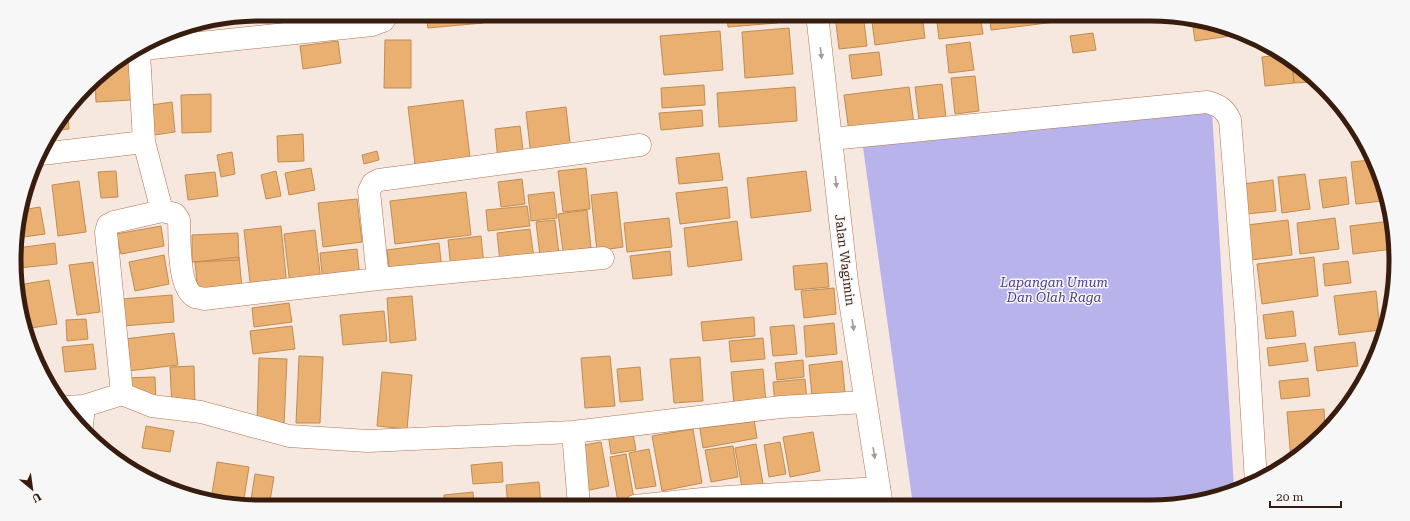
<svg xmlns="http://www.w3.org/2000/svg" width="1410" height="521" viewBox="0 0 1410 521" font-family="'Roboto Serif',serif">
<rect width="100%" height="100%" fill="#f6e7df"/>
<path fill="#b8b3eb" d="M1212,110L1234,489L1182,505H913L861,133Z"/>
<path fill="#e9b071" stroke="#c08d51" d="M426,14H482L483,23L428,28Z
M727,14H776L777,23L728,27Z
M835,14H863L867,46L839,49Z
M871,14H922L925,38L875,45Z
M936,14H980L983,34L939,39Z
M989,14H1078L1079,19L991,30Z
M1192,20L1214,22L1230,31L1231,36L1195,41Z
M789,28L793,74L745,78L742,32Z
M720,31L723,70L664,75L660,36Z
M1093,33L1096,50L1073,53L1070,36Z
M385,40H411V88H384Z
M338,41L341,63L303,69L300,46Z
M970,42L974,70L949,73L946,45Z
M879,52L882,75L852,79L849,55Z
M1280,55L1292,61L1294,83L1265,86L1262,57Z
M130,57L131,100L96,102L95,79L98,75Z
M1292,61L1300,65L1314,82L1294,83Z
M975,76L979,111L955,114L951,78Z
M942,84L946,117L919,120L915,87Z
M704,85L705,105L662,108L661,88Z
M795,87L797,121L719,127L717,93Z
M909,87L914,124L849,132L844,95Z
M211,94V132L182,133L181,95Z
M463,100L470,157L415,164L408,107Z
M172,102L175,132L154,135L151,105Z
M566,107L571,152L531,156L526,112Z
M702,110L703,126L661,130L659,113Z
M68,112L69,129L53,131Z
M520,126L524,158L498,161L495,129Z
M303,134L304,161L278,162L277,136Z
M377,151L379,160L364,164L362,155Z
M232,152L235,174L221,177L217,155Z
M719,153L723,180L679,184L676,158Z
M1371,160L1381,190L1382,201L1356,204L1351,162Z
M311,168L315,190L289,195L285,173Z
M586,168L590,209L563,212L558,171Z
M116,171L118,197L101,198L98,172Z
M276,171L281,196L266,199L261,175Z
M806,171L811,211L751,218L747,178Z
M215,172L218,196L188,200L185,175Z
M1305,174L1310,209L1282,213L1278,177Z
M1346,177L1349,204L1323,208L1319,180Z
M522,179L525,204L501,207L498,182Z
M1273,180L1276,211L1247,214L1243,184Z
M79,181L86,232L58,236L52,185Z
M727,187L730,218L680,224L676,193Z
M466,192L471,235L395,244L390,201Z
M554,192L557,218L531,221L528,195Z
M617,192L623,247L597,251L591,195Z
M357,199L362,242L323,247L318,203Z
M527,206L530,226L488,231L486,210Z
M40,207L45,234L17,238L16,228L22,210Z
M587,210L591,248L563,251L558,214Z
M669,218L672,247L627,252L624,223Z
M1335,218L1339,249L1300,254L1297,223Z
M555,220L559,254L540,256L536,222Z
M1288,220L1292,255L1251,260L1247,225Z
M737,221L742,260L688,267L684,228Z
M1391,221L1393,249L1353,254L1350,226Z
M161,226L164,246L121,254L116,234Z
M281,226L287,286L251,290L244,230Z
M530,229L534,258L500,262L497,233Z
M315,230L321,281L290,285L284,234Z
M238,233L239,260L192,262V235Z
M481,236L484,265L451,269L448,240Z
M55,243L57,264L19,268L17,248Z
M439,243L442,269L390,275L387,250Z
M357,249L360,279L323,283L320,253Z
M670,251L672,275L633,279L630,256Z
M164,255L169,284L135,291L129,262Z
M239,257L242,288L198,293L195,262Z
M1314,257L1318,296L1262,304L1257,264Z
M1348,261L1351,283L1325,286L1323,264Z
M93,262L100,312L77,315L69,265Z
M827,263L829,287L795,290L793,266Z
M49,280L57,324L31,328L24,284Z
M834,288L836,314L804,318L801,291Z
M1376,291L1380,330L1339,335L1334,296Z
M172,295L174,322L122,326L121,299Z
M412,296L416,340L390,343L387,298Z
M289,303L292,322L254,327L252,308Z
M384,311L387,341L343,345L340,315Z
M1293,311L1296,336L1266,339L1263,315Z
M754,317L755,336L703,341L701,322Z
M86,319L88,339L67,341L66,320Z
M834,323L837,354L806,357L804,326Z
M794,325L797,354L773,356L770,327Z
M292,326L295,349L253,354L250,331Z
M174,333L178,365L120,372L116,340Z
M1382,336L1376,351L1374,337Z
M763,338L765,359L731,362L729,341Z
M1355,342L1358,366L1317,371L1314,347Z
M1305,343L1308,361L1269,366L1267,348Z
M93,344L96,369L65,372L62,347Z
M299,356L323,357L320,423H296Z
M610,356L615,406L585,408L581,358Z
M700,357L703,401L674,403L670,359Z
M259,358L287,359L284,425L257,424Z
M803,360L804,377L777,380L775,363Z
M842,361L845,393L812,396L809,365Z
M194,366L195,406L172,407L170,367Z
M640,367L643,400L620,402L617,369Z
M763,369L766,402L734,405L731,372Z
M382,372L412,375L407,429L377,426Z
M155,377L156,403L123,404L122,378Z
M1308,378L1310,396L1281,399L1279,381Z
M805,379L807,401L775,404L773,382Z
M1324,409L1325,431L1312,446L1291,460L1287,412Z
M753,413L757,438L703,448L699,423Z
M146,426L174,431L170,452L142,448Z
M632,428L636,450L611,454L608,433Z
M693,429L702,483L662,491L652,436Z
M813,432L820,471L790,477L783,437Z
M601,442L609,486L585,491L578,446Z
M780,442L786,474L769,477L764,445Z
M756,444L763,484L742,488L735,448Z
M733,446L738,477L711,482L705,450Z
M649,449L656,486L636,489L629,453Z
M626,454L634,499L618,502L610,457Z
M217,462L249,467L243,505L211,500Z
M502,462L503,482L473,484L471,465Z
M255,474L274,477L269,507L250,506Z
M539,482L541,505L508,506L506,485Z
M473,492L474,507H445L444,495Z"/>
<g fill="none" stroke-linecap="round" stroke-linejoin="round">
<g stroke="#b5734e" stroke-width="23">
<path id="minor" d="M143,49L372,25L383,21L388,14
M139,52L144,142L162,211
M831,139L1207,102C1219,105 1225,109 1230,120L1246,318L1256,482
M41,154L144,142
M378,279L369,191L373,183L379,180L640,145
M122,394L106,232L108,225L114,222L162,211L175,214L179,220C180,238 177,287 195,297C198,298 202,298 204,299L378,279L603,258
M64,407L84,406L122,394L152,406L201,412L289,436L368,441L573,432L781,407L865,402
M82,426L84,406
M573,432L579,506
M635,506L712,498L879,488"/>
</g>
<g stroke="#b5734e" stroke-width="23">
<path id="major" d="M817,14L847,282L882,506"/>
</g>
<use href="#minor" stroke="#fff" stroke-width="22"/>
<use href="#major" stroke="#fff" stroke-width="22"/>
</g>
<defs><path id="oneway-solid" d="M-6-.8H1V-3.2L6.5 0L1 3.2V.8H-6Z"/></defs>
<g fill="#a59993">
<use href="#oneway-solid" transform="translate(821 53) rotate(83)"/>
<use href="#oneway-solid" transform="translate(836 182) rotate(84)"/>
<use href="#oneway-solid" transform="translate(853 325) rotate(81)"/>
<use href="#oneway-solid" transform="translate(874 453) rotate(81)"/>
</g>
<g text-anchor="middle" dominant-baseline="central" stroke-width="3" stroke-linejoin="round" paint-order="stroke">
<g font-size="13" fill="#381d0e" stroke="#f7f7f7">
<text transform="translate(845 260) rotate(83)">Jalan Wagimin</text>
</g>
<g font-size="13" font-style="italic" fill="#4a398d" stroke="#f7f7f7">
<text x="1054" y="282">Lapangan Umum<tspan x="1054" dy="15">Dan Olah Raga</tspan></text>
</g>
</g>
<path d="M0 0H1410V521H0ZM260 21H1150A239 239 0 0 1 1389 260V261A239 239 0 0 1 1150 500H260A239 239 0 0 1 21 261V260A239 239 0 0 1 260 21Z" fill="#f7f7f7" fill-rule="evenodd"/>
<path fill="none" stroke="#381d0e" stroke-width="5" d="M260 21H1150A239 239 0 0 1 1389 260V261A239 239 0 0 1 1150 500H260A239 239 0 0 1 21 261V260A239 239 0 0 1 260 21Z"/>
<g transform="translate(32 489) rotate(151)" stroke="#f7f7f7" stroke-width="3" paint-order="stroke">
<path d="M0-3L7 15L0 10L-7 15Z" fill="#381d0e"/>
<text y="-6" font-size="11" font-weight="bold" text-anchor="middle" fill="#381d0e">U</text>
</g>
<path d="M1270 501v6h71v-6" fill="none" stroke="#381d0e" stroke-width="2"/>
<text x="1276" y="501" font-size="12" fill="#381d0e" stroke="#f7f7f7" stroke-width="3" paint-order="stroke">20 m</text>
</svg>
